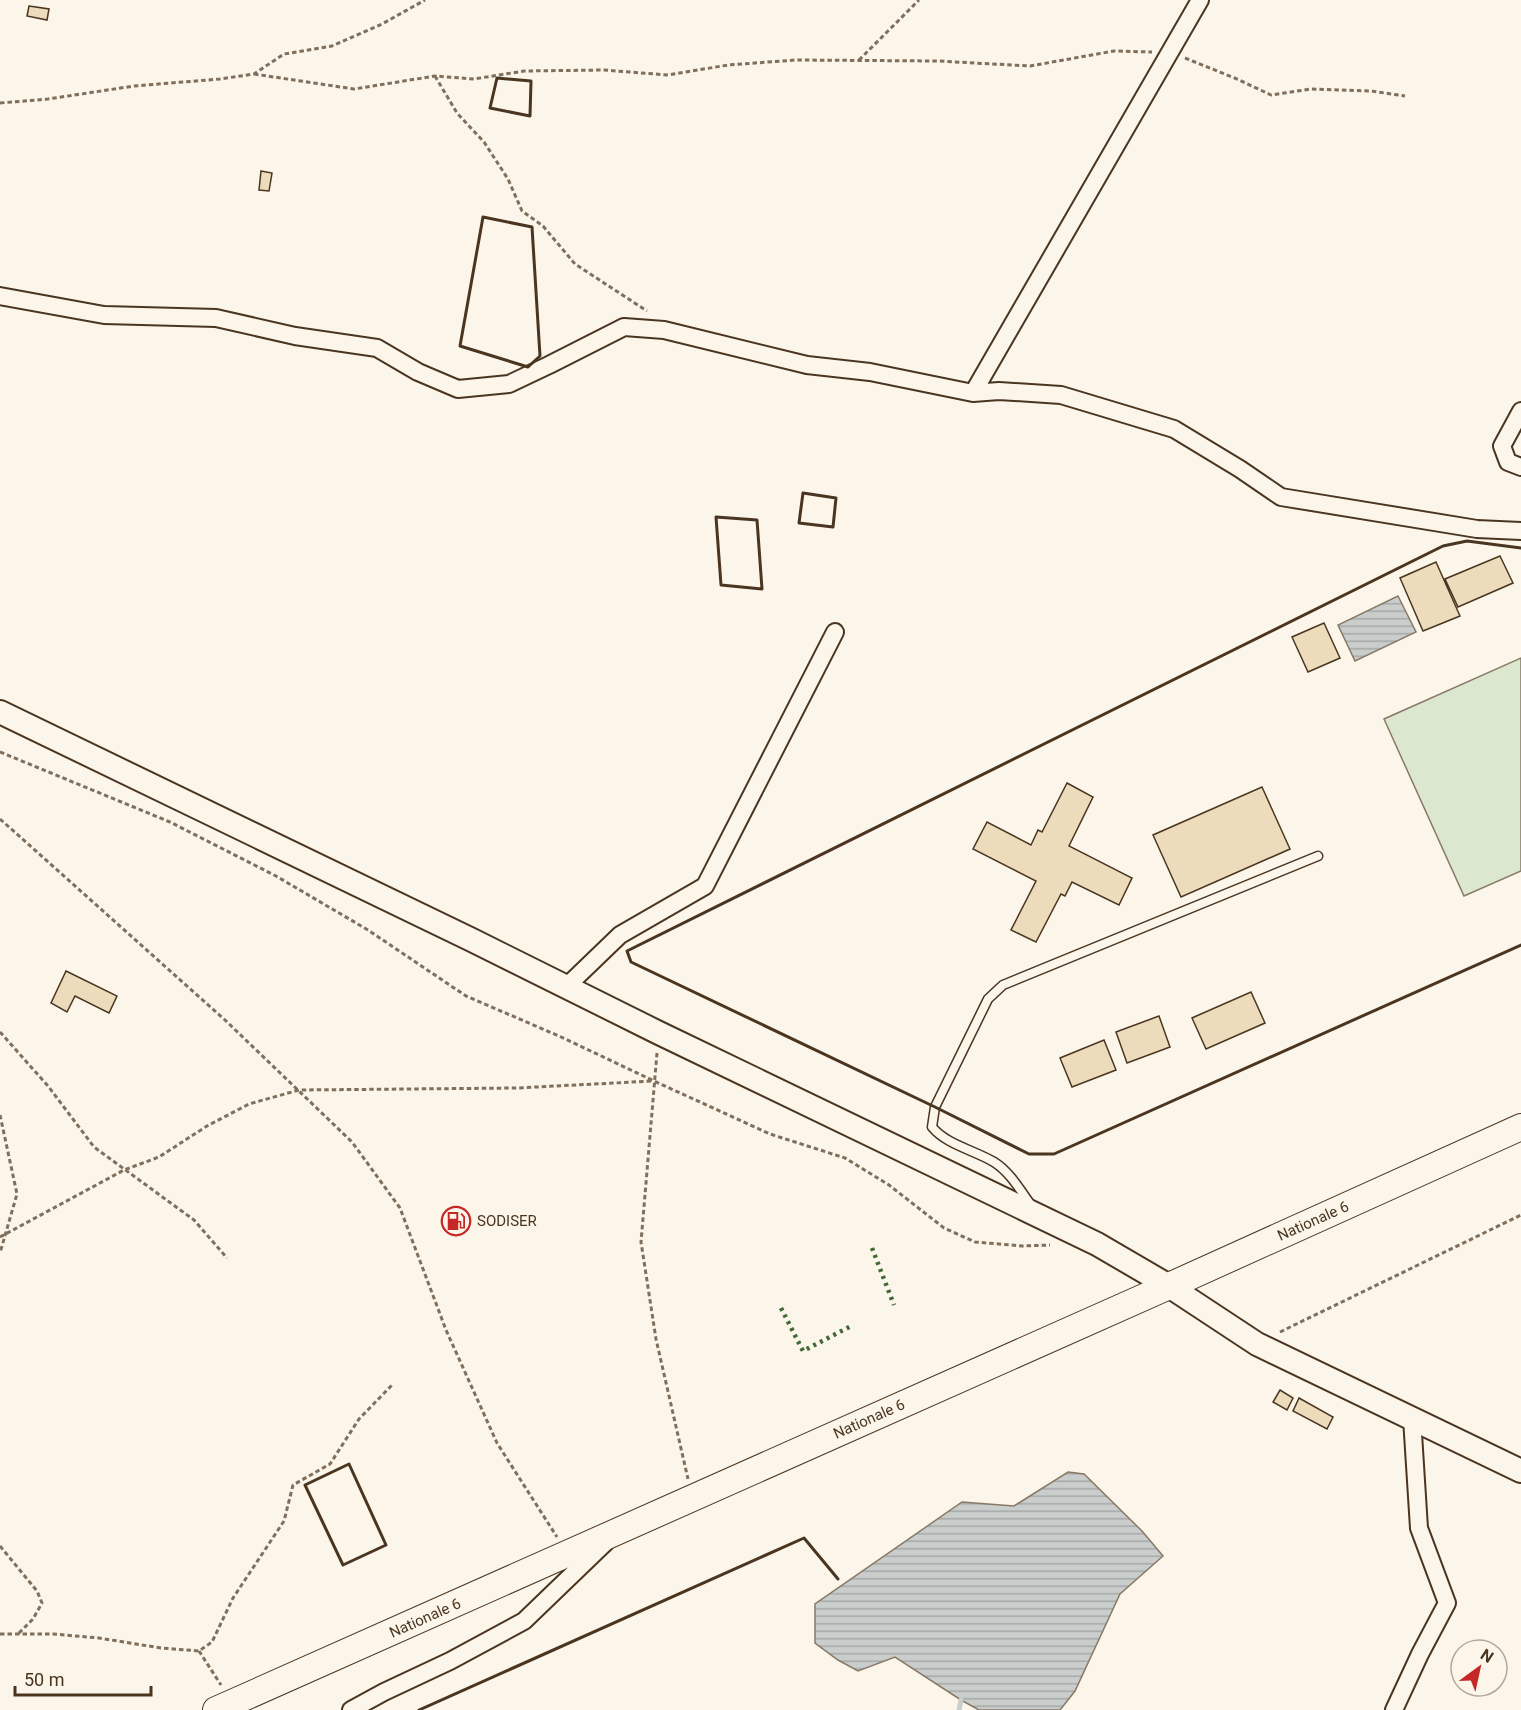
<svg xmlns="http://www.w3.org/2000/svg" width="1521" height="1710" viewBox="0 0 1521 1710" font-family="Roboto,sans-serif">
<defs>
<pattern id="water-rules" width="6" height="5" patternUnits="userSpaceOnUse" patternTransform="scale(1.5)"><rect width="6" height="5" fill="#c9cecd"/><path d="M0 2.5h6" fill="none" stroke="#a5a8a6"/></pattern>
</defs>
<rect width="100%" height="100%" fill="#fbf6e9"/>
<path fill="#dce7d0" stroke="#887966" stroke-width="1.5" d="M1521,658V871L1464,896L1384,719Z"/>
<path fill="url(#water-rules)" stroke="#887966" stroke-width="1.5" d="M1398,596L1416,632L1355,661L1338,625Z
M1068,1472L1084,1474L1142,1531L1163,1556L1120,1594L1075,1691L1060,1710H979L961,1700L895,1657L858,1671L838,1660L815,1643V1604L962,1502L1014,1506Z"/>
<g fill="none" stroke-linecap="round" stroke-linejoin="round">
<path stroke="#c9cecd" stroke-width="5" d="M959,1710L961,1700"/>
</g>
<path fill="#ecdcbc" stroke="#4a3520" stroke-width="1.5" d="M29,6L49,9L47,20L27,16Z
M261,171L272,173L269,191L259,190Z
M1500,556L1513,583L1458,607L1445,579Z
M1436,562L1460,616L1423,631L1400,578Z
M1324,623L1340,658L1308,672L1292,637Z
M1067,783L1093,797L1069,846L1132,878L1119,905L1072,882L1065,896L1061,894L1036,942L1011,930L1036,881L973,849L987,822L1031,845L1038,830L1042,832Z
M1262,787L1290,849L1181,897L1153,835Z
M66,971L117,996L109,1013L75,996L67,1012L51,1003Z
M1251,992L1265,1023L1206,1049L1192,1018Z
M1159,1016L1170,1047L1127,1063L1116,1032Z
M1104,1040L1116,1070L1072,1087L1060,1058Z
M1280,1390L1293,1398L1287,1410L1273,1402Z
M1299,1398L1333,1417L1327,1429L1293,1411Z"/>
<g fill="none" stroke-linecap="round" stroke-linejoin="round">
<g stroke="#4a3520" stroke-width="11">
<path id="lane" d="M1031,1205C1020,1190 1010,1172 994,1162C974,1150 947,1145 932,1127L935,1107L988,999L1003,985L1318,856"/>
</g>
<g stroke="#4a3520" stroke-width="20">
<path id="street" d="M0,296L104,315L216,318L295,336L377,348L418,372L458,389L509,384L549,365L624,327L664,330L807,365L870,372L973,393L999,391L1061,395L1174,429L1240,469L1281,497L1477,529L1521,531
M973,393L1200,0
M1521,411L1502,446L1508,462L1521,467
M566,987L620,935L705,886L835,632
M351,1710L384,1692L450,1661L524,1621L606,1542
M1394,1710L1420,1654L1447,1603L1419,1528L1412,1418"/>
</g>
<g stroke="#4a3520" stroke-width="26">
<path id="secondary" d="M0,712L472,940L659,1033L1097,1244L1169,1286L1257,1344L1521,1471"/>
</g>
<g stroke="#4a3520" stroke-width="28">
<path id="primary" d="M216,1710L1169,1286L1521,1127"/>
</g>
<path stroke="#7f6f5c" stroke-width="3" stroke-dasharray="4.5 3" stroke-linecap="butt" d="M1185,58L1237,79L1271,95L1311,89L1371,91L1405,96
M859,60L919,0
M254,74L354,89L435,76L474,79L524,71L604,70L668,75L728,65L796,60L938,61L1030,66L1114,51L1152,52
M435,76L457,113L484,142L508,179L522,211L543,226L575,264L647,311
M0,103L48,99L134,86L220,79L254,74L284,54L332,46L382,24L425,0
M0,752L170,822L276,876L368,930L466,996L559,1036L654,1081L770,1134L845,1158L889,1185L944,1228L975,1242L1022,1246L1050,1245
M0,819L225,1020L352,1142L400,1208L446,1330L497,1443L557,1537
M0,1032L48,1086L94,1147L194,1220L227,1258
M657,1053L641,1242L656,1339L688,1479
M0,1115L17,1194L0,1253
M0,1237L124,1170L159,1157L207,1126L249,1104L299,1090L517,1088L653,1081
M1280,1332L1521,1215
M0,1546L37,1591L42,1603L33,1619L18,1634
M0,1634H53L99,1638L161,1648L199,1651L212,1642L233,1598L284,1521L293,1485L330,1464L359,1419L393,1384
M199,1651L221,1685"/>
<use href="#lane" stroke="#fbf6e9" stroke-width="8"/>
<use href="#street" stroke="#fbf6e9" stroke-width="16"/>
<use href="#secondary" stroke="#fbf6e9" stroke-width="22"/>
<use href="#primary" stroke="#fbf6e9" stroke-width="26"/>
<path stroke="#436837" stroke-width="4.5" stroke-dasharray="3 4.5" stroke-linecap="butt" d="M872,1248L894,1305
M781,1308L803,1351L853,1325"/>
<path stroke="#4a3520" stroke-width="3" d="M497,78L531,81L530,116L490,108Z
M483,217L532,227L540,356L528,367L460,346Z
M803,493L836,498L833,527L799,523Z
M716,517L757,520L762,589L721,585Z
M1521,548L1467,541L1443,546L627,951L631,962L935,1107L1029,1154H1054L1521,945
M349,1464L386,1545L343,1565L305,1485Z
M419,1710L804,1538L838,1579"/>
</g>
<defs>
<g id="fuel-ring" transform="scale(1.5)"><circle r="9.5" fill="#fbf6e9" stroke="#c62828" stroke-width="1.5"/><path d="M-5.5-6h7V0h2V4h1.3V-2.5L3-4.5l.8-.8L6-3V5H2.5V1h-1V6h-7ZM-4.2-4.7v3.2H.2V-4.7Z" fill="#c62828"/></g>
</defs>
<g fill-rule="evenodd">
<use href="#fuel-ring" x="456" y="1221"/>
</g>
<g text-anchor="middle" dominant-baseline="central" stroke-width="4.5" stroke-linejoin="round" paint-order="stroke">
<g font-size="15" fill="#4a3520" stroke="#fbf6e9" text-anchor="start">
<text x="477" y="1221">SODISER</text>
</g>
<g font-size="15" fill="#4a3520" stroke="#fbf6e9">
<text transform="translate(1313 1221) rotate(-24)">Nationale 6</text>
<text transform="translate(869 1419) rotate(-24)">Nationale 6</text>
<text transform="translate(425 1618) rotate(-24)">Nationale 6</text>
</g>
</g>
<g transform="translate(1479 1668) rotate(33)"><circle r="28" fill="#fbf6e9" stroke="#b4a999" stroke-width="1.5"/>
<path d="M0-4.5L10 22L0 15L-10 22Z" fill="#c62828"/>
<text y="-9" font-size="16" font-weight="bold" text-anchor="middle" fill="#4a3520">N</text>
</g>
<path d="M15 1686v9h136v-9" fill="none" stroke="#4a3520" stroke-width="3"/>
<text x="24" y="1686" font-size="18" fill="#4a3520" stroke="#fbf6e9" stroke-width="4.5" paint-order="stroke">50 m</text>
</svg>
